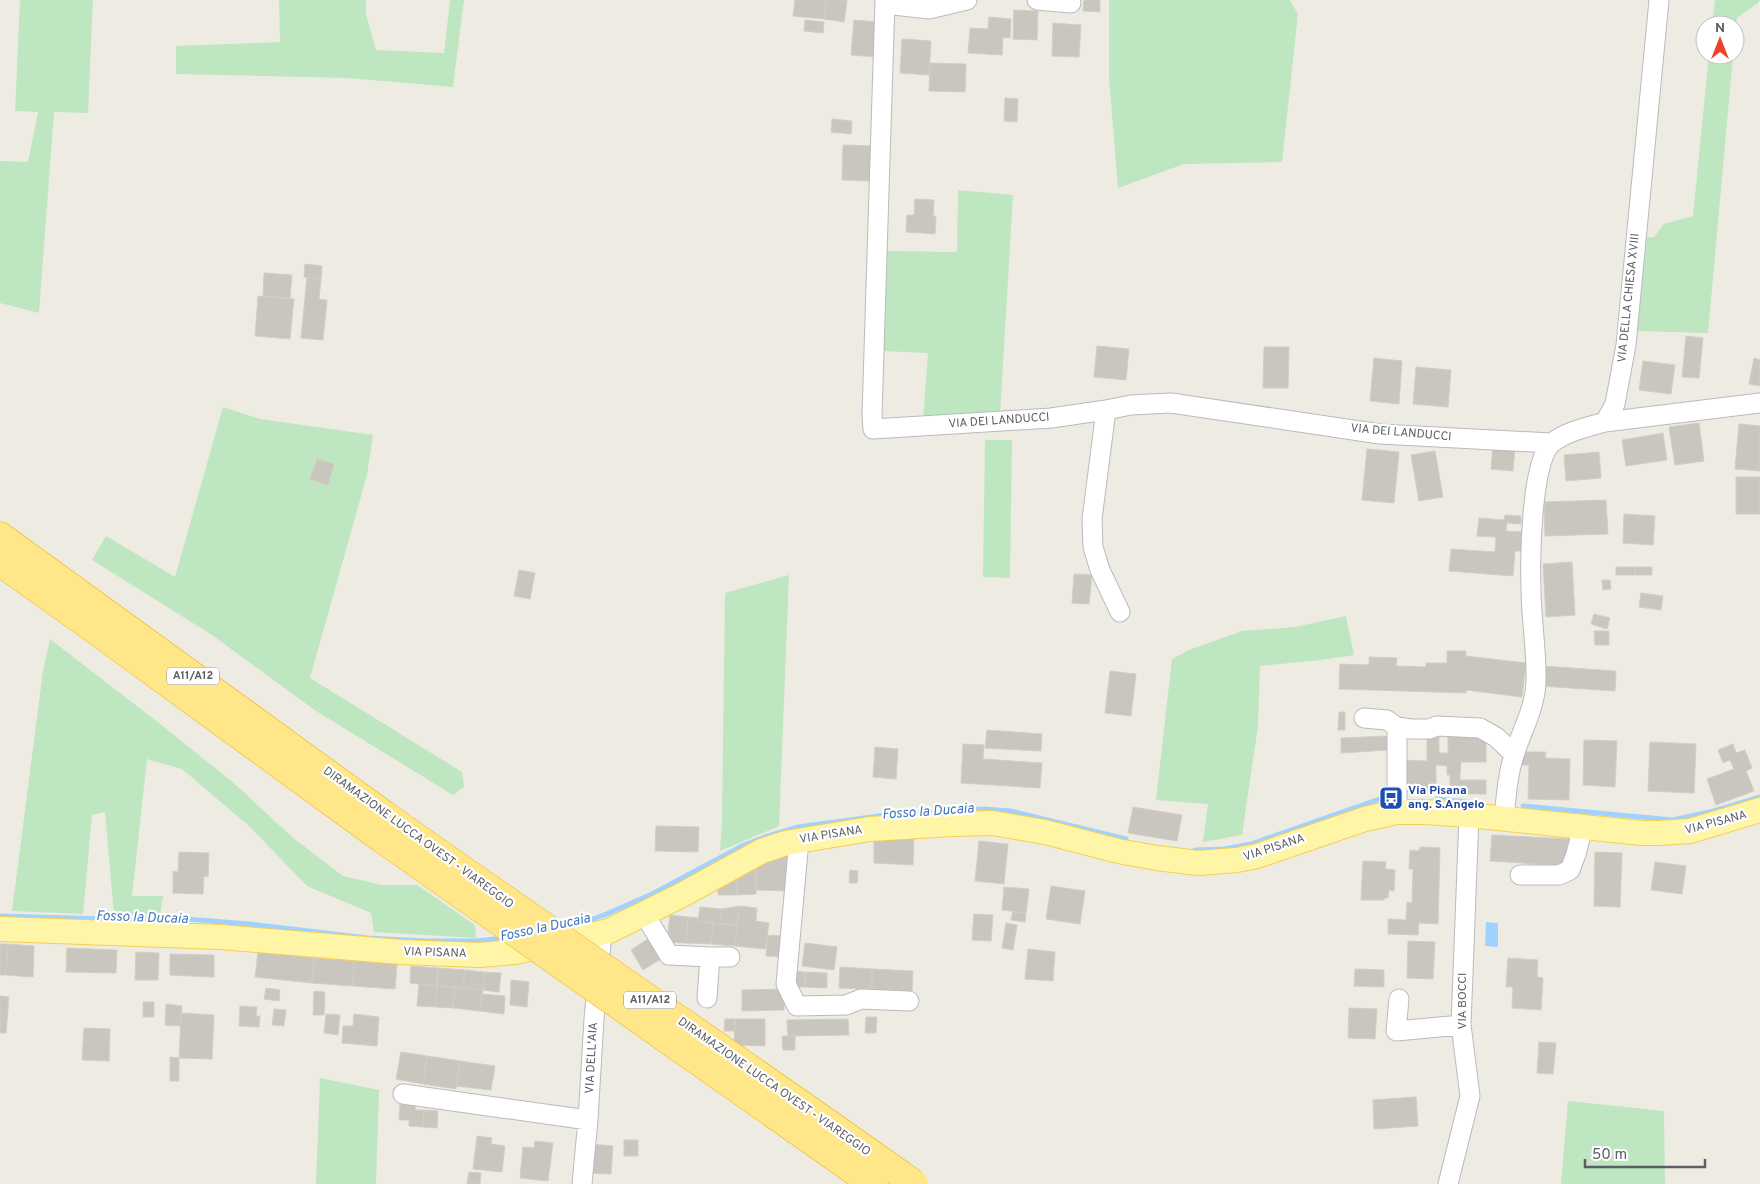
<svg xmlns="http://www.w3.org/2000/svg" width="1760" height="1184" viewBox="0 0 1760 1184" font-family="Overpass,sans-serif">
<rect width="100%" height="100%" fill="#eeece2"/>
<path fill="#bee6c0" d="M20,0H93L88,113L54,112L39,313L0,303V161L28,162L38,112L15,111Z
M279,0H366V14L376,50L444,53L450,0H464L453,87L347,78L176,74V46L280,42Z
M1109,0H1290L1298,14L1282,162L1184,164L1118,188L1109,77Z
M1715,0H1759V2L1737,18L1735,34V25H1712Z
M1709,55H1733L1708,333L1637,331L1645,238L1654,237L1664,224L1693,216Z
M958,190L1013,195L1000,414L923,421L928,353L883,351L886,251L957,252Z
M223,407L260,419L373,435L367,475L310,678L462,772L464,787L453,795L316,711L212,635L92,560L106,536L175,577Z
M985,440H1012L1010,578L983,577Z
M789,575L779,826L720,851L722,821L725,593Z
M1346,616L1354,655L1321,660L1260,666L1258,726L1242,835L1203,842L1208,804L1156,800L1172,659L1189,650L1242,631L1295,627Z
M50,639L164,727L236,785L292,837L343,876L382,885H417L475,925L476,938L374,932L371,913L307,886L250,827L182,769L147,759L132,896H163L160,916L114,915L105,812L92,815L83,914L12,911L43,671Z
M320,1078L379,1090L376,1184H316Z
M1568,1101L1664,1111L1665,1184H1561Z"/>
<path fill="#a1d2ff" d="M1486,922L1498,923V947L1485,946Z"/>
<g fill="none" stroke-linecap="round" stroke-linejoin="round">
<path stroke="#a1d2ff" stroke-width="5" d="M1437,799L1467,802
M1523,806L1673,820L1714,811L1760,797
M1195,850L1224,849L1251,844L1391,795
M0,916L107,919L174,918L249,924L368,938L425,941H476L505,938
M560,927L584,922L604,915L652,894L744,845L765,837L798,827L886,815L984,809L1011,811L1126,839"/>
</g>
<path fill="#c9c6c0" stroke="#d3cec1" d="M795,0H826L824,19L793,16Z
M826,0H847L844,22L824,19Z
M1084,0H1100V12L1083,11Z
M1014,10L1038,11L1037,40L1013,39Z
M989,17L1011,19L1010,38L1003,37L1002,55L968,53L970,28L988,29Z
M805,20L824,22L823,33L804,31Z
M854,20L879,22L876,57L851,55Z
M1053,23L1081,25L1079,57L1052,56Z
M902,39L931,41L929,75L900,73Z
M930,63L966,64L965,92L929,91Z
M1005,98L1018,99L1017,122L1004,121Z
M832,119L852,121L851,134L831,132Z
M843,145L872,146V181L842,180Z
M915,199L934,200L933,216H936L935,234L906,232L907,215H914Z
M305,264L322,266L321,279L304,277Z
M264,273L292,275L290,298L263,296Z
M307,277L321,279L319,299L327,300L323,340L301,338Z
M258,296L294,299L290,339L255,336Z
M1686,336L1703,338L1699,378L1682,377Z
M1097,346L1129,349L1126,380L1094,377Z
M1264,347H1289L1288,388H1263Z
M1374,358L1402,361L1399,404L1370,401Z
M1754,358L1760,360V386L1749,384Z
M1643,361L1675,365L1671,394L1639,390Z
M1416,367L1451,370L1448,407L1413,404Z
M1699,423L1704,461L1675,465L1669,427Z
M1739,424L1760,426V471L1735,469Z
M1663,433L1667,460L1626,466L1622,440Z
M1493,445L1515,447L1513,471L1491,469Z
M1367,449L1399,452L1394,503L1362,500Z
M1435,451L1443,497L1419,501L1411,455Z
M1599,452L1601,478L1566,481L1564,455Z
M317,459L334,464L328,485L310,479Z
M1736,477H1760V514H1736Z
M1606,500L1608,534L1545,536L1544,502Z
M1624,514L1655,516L1653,545L1623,543Z
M1505,515L1521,516V524L1507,523L1506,531L1523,532L1521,551H1515L1513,576L1449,571L1451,549L1495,552L1496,537L1477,536L1479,518L1504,520Z
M1572,562L1575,615L1546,617L1543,564Z
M1616,567H1635V575H1616Z
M1635,567H1652V575H1635Z
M519,570L535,573L530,599L514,596Z
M1074,574L1092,575L1089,604L1072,603Z
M1602,580H1610L1611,589L1603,590Z
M1641,593L1663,596L1661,610L1639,607Z
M1594,614L1610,618L1607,629L1591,624Z
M1594,631H1609V645H1595Z
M1447,651H1466V656L1526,663L1522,697L1466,690V693L1339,689L1340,664L1369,665V657L1397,658L1396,666L1426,667V663H1447Z
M1542,666L1616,671L1615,691L1540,686Z
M1110,671L1136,674L1131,716L1105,713Z
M1339,712H1345V730H1338Z
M987,730L1042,734L1041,751L985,748Z
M1448,732H1486V762H1461L1460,775V780H1486V794H1450V775H1447V766L1436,765V793L1399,791V760L1427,761V736H1439V753H1448Z
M1389,736V750L1341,753V738Z
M1584,740L1617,741L1615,787L1583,785Z
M1650,742L1696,744L1694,793L1648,791Z
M963,744L984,745L983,759L1042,763L1040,788L961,783Z
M1733,744L1736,753L1745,750L1752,768L1746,771L1754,791L1716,805L1707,779L1734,769L1730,760L1723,763L1718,750Z
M875,747L898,749L896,779L873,777Z
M1521,752H1546L1545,758L1570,759L1569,800L1528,799L1529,765H1520Z
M1133,807L1182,815L1177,841L1128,833Z
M656,826L699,827L698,852L655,851Z
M1492,835L1570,839L1568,866L1490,861Z
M874,836L914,837L913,865L874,863Z
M979,841L1008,844L1004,884L975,881Z
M1420,847L1440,848L1438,924L1419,923L1418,935L1388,934V919L1406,920L1407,902L1412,903L1413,869H1409L1410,850L1419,851Z
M179,852L209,853L208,877L204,876L203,894L173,893V871L178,872Z
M1595,852L1622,853L1620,907L1594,906Z
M791,853L790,891L755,890L756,861Z
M756,861V894L737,895V871Z
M1363,861L1386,862L1385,869L1395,870L1394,891L1389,890L1388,898H1384V900H1361Z
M1655,862L1686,866L1682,894L1651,890Z
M850,870L858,871L857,883H849Z
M737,871V895H718V880Z
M1051,886L1085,891L1080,924L1046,919Z
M1004,887L1029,889L1026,913L1002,910Z
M739,906L737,925L720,924L722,909Z
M739,906L757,908L756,921L769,923L765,949L735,946Z
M700,907L722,909L720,924L698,921Z
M1013,911L1026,913L1025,922L1011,920Z
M974,914L993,915L991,941L972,940Z
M670,915L688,917L686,943L667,942Z
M688,917L699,918L698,921L713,923L711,944L686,943Z
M713,923L737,925L735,946L711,944Z
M1006,923L1017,925L1013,950L1002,948Z
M767,935L787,936L785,957L766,956Z
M651,937L664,957L643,970L631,950Z
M1408,941L1435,942L1433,979L1407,978Z
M805,943L837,947L834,970L802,966Z
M0,944H8L6,975H0Z
M8,944L34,946L33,977L6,975Z
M67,948L117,950L116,973L66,972Z
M1028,949L1055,952L1053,981L1025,979Z
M136,952L159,953L158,980H135Z
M258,952L314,958L312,983L255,977Z
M170,954L214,955V977L170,975Z
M314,958L354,961L353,986L312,983Z
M1508,958L1538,960L1537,977L1543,978L1541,1010L1512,1008L1513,987H1506Z
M354,961L397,964L395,989L353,986Z
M411,966L438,968L437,986L410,983Z
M840,967L872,969V989L839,988Z
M438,968L465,970L463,988L437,986Z
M872,969L913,971L912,991L872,989Z
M1355,969L1384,970V987L1354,986Z
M465,970L484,972L483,990L463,988Z
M790,971L805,972V987H789Z
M484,972L501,973L499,992L483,990Z
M805,972L827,973V988L805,987Z
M511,980L529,982L527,1007L510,1005Z
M419,984L437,986L436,1007L417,1006Z
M437,986L455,987L453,1008L436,1007Z
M455,987L483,990L480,1011L453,1008Z
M266,988L280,990L279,1001L264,999Z
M784,989V1010L742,1011V990Z
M314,991L325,992L324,1015H313Z
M482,994L505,996L504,1014L480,1011Z
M0,996L9,997L6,1033H0Z
M143,1002H154V1017H143Z
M166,1004L182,1006L180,1026L165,1025Z
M240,1006L257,1007L256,1016H260L259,1027L239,1026Z
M1349,1008L1377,1009L1375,1039L1348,1038Z
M274,1009L286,1010L284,1026L272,1025Z
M181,1013L214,1015L212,1059L179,1058Z
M326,1014L340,1015L338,1035L324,1033Z
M354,1014L379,1017L377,1046L342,1043L343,1026H353Z
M866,1017H877L876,1033H865Z
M725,1019H735V1031H724Z
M735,1019H765V1046L734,1045Z
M848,1019L849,1035L788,1036L787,1020Z
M84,1028L110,1029L109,1061L82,1060Z
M782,1036H795V1050H783Z
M1539,1042L1556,1043L1553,1074L1537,1073Z
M401,1052L427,1056L423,1084L396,1079Z
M427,1056L460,1061L456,1089L423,1084Z
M170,1057L179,1058V1081H170Z
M460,1061L495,1066L491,1090L456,1086Z
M1416,1097L1418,1126L1374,1129L1373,1100Z
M400,1104L416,1105L415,1110H424L423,1127L409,1126V1120H399Z
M424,1110L438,1111L437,1128L423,1127Z
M477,1136L492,1138L491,1144L505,1146L502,1172L473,1169Z
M624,1140H638V1156H624Z
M535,1141L553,1143L548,1181L520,1178L523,1147L534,1148Z
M589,1144L613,1146L611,1174L587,1173Z
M469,1172L481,1173L480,1184H467Z"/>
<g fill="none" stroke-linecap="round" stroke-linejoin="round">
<g stroke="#b8babf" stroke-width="21">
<path id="minor" d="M885,0L872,415L873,429L1051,418L1106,410L1131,405L1171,403L1380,434L1551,443
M1037,0L1071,3
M885,4L929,9L967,0
M1106,410L1092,519L1093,547L1100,570L1120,612
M1605,422L1760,403
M1364,718L1387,720L1397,727L1411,729H1429L1437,726L1480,728L1496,737L1514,754
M1397,812V727
M1504,819C1506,799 1507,777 1513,759C1520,733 1535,710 1536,682C1537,651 1531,619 1531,587C1530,560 1531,459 1552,443C1567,431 1588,427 1605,422L1615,404L1626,345L1659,0
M799,840L786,984L797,1006L846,1005L861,999L909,1001
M1520,875H1559L1570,870L1576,854L1583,827
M645,915L669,955L710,957L707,998
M710,957H730
M1399,999L1396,1031L1461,1025
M403,1094L588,1120
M582,1184L588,1120L594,1019L602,933
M1448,1184L1470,1096L1461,1025L1469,815"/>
</g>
<g stroke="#f5cf55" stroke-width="26">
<path id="major" d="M0,929L220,937L401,952L479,955L515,952L609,931L680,896L762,851L786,843L870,829L952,824L992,823L1045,832L1118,851L1157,858L1198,863L1237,860L1257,856L1365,819L1397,812H1425L1469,815L1641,833H1660L1690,831L1760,810"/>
</g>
<g stroke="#f0b000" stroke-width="29">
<path id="highway" d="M0,536L386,816
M0,562L94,629L378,836"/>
</g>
<use href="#minor" stroke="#fff" stroke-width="19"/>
<use href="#major" stroke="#fff5a6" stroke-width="24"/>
<use href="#highway" stroke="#ffe688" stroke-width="28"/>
<g stroke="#f0b000" stroke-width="29" stroke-linecap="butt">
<path id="highway-bridge" d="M386,816C561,940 739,1059 914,1184
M378,836L873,1184"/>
</g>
<use href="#highway-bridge" stroke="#ffe688" stroke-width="28"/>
</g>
<defs>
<g id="bus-square" transform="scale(1.25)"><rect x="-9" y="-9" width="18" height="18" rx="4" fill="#1a4fb4" stroke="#fff"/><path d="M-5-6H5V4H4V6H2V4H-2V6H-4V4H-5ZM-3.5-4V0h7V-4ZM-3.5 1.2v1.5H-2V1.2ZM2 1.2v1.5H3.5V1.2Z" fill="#fff"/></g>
</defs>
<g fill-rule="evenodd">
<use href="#bus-square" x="1391" y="798"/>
</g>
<g text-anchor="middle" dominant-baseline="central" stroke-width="4.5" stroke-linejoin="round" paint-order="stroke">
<g fill="#fff" stroke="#8c8e92" stroke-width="1">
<rect x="167" y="667.5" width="52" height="17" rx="4"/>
<rect x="624" y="991.5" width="52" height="17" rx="4"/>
</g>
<g font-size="11" font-weight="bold" fill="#5b5e64">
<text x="193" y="676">A11/A12</text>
<text x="650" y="1000">A11/A12</text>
</g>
<g font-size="12" fill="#5b5e64" stroke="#fff">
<text transform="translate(1629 298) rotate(-84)">VIA DELLA CHIESA XVIII</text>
<text transform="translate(999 421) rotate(-4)">VIA DEI LANDUCCI</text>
<text transform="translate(1401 433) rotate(5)">VIA DEI LANDUCCI</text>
<text transform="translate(1716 823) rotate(-15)">VIA PISANA</text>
<text transform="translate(831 835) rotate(-9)">VIA PISANA</text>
<text transform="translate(418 838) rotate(36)">DIRAMAZIONE LUCCA OVEST - VIAREGGIO</text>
<text transform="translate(1274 848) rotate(-18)">VIA PISANA</text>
<text transform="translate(435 953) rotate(2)">VIA PISANA</text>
<text transform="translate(1463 1001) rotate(-90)">VIA BOCCI</text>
<text transform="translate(592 1058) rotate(-87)">VIA DELL'AIA</text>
<text transform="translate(774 1087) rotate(35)">DIRAMAZIONE LUCCA OVEST - VIAREGGIO</text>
</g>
<g font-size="12" font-weight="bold" fill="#164399" stroke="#fff" text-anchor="start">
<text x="1408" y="791">Via Pisana<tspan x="1408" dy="14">ang. S.Angelo</tspan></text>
</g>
<g font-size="14" font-style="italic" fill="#3f77bd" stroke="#fff">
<text transform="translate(928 812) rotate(-4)">Fosso la Ducaia</text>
<text transform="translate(142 918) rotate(2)">Fosso la Ducaia</text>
<text transform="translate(545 928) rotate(-12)">Fosso la Ducaia</text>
</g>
</g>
<g transform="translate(1720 40)"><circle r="24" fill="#ffffff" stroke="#bdbfc1"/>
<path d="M0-4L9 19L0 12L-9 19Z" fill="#ee4129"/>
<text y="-8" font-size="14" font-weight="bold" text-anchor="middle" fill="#5b5e64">N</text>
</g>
<path d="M1585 1159v8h120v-8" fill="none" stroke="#5b5e64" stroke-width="2.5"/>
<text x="1592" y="1159" font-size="15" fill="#5b5e64" stroke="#ffffff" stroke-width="4" paint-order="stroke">50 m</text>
</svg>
